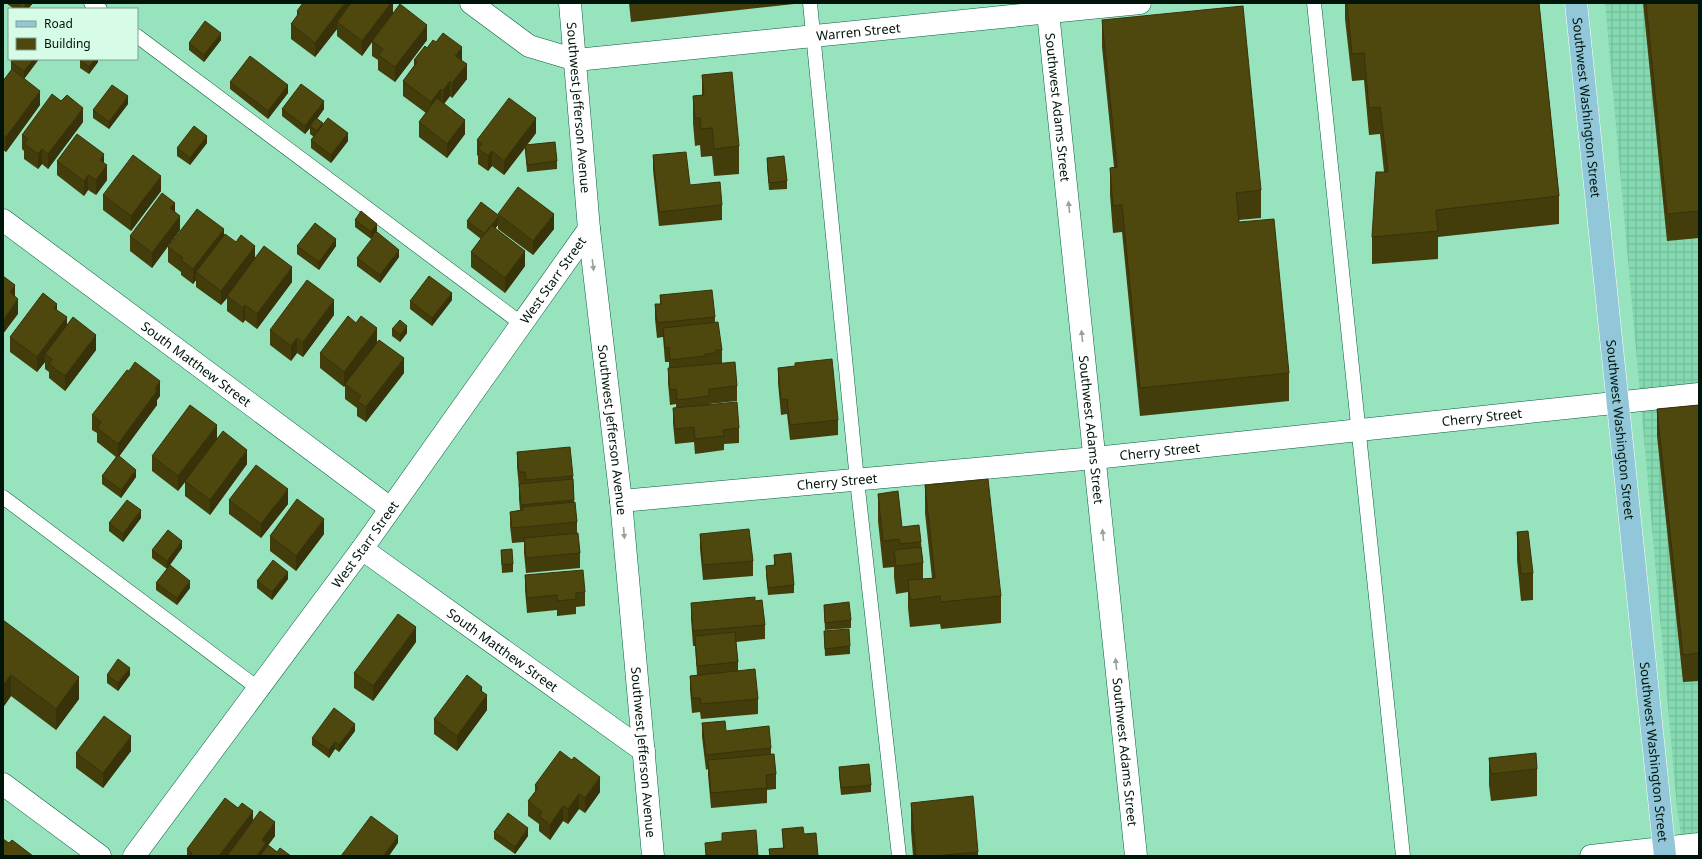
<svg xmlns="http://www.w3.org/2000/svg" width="1702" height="859" viewBox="0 0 1702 859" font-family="'Noto Sans',sans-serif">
<defs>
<pattern id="industrial-grid" width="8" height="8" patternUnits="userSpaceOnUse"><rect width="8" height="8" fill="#85d9b0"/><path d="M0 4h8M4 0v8" fill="none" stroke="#71b996"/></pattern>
</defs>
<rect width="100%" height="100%" fill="#97e3bd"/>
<path fill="url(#industrial-grid)" d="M1605,3H1699V856H1684L1677,808Z"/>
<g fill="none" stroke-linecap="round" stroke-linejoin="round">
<g stroke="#075f40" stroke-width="15">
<path id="lane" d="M91,3L100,9
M810,3L857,480L899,856
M1314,3L1403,856
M137,36L522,324
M3,497L259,689"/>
</g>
<g stroke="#075f40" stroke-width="23">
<g id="street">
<path id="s1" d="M471,3L529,46L576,60L1140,3"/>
<path id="s2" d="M3,220L390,508"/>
<path id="s3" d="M621,501L1095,458L1699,394"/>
<path id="s4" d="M362,549L644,751"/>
<path d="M3,784L100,856"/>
<path id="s5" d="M134,856L362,549L589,229"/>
<path d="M1591,856L1699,844"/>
</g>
</g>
<g stroke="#075f40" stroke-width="23">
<g id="secondary">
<path id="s6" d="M570,3L589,229L621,501L653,856"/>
<path id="s7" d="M1047,3L1136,856"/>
</g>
</g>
<g stroke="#fff" stroke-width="23">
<g id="primary">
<path id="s8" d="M1576,3L1665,856"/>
</g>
</g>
<use href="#lane" stroke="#fff" stroke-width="14"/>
<use href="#street" stroke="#fff" stroke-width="22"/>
<use href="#secondary" stroke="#fff" stroke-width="22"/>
<use href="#primary" stroke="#91c7d8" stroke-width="22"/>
</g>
<path fill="#433d0c" d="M6,3H33L28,9H14Z
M393,3V13L427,40L395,82L378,70V60L372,56V42L362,56L337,36V29L315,57L291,39V24L297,17V11Z
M629,3H803L631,22Z
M1345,3H1539L1559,196V224L1438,237V259L1372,264V237L1384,172L1380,134L1369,135L1364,80L1352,81L1345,19Z
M1643,3H1699V238L1667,241Z
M1102,20L1261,190V218L1239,220V222L1289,373V401L1140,416L1122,232L1113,233L1110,195V168L1114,167L1102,47Z
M221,40L204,62L189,50V43Z
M427,48L462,61L467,79L452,98L450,96L444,104L465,134L447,158L419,137V122L426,113L403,96V81L414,66V60Z
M13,59H39L24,79L40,105L6,152L3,150V81L12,70L11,69V62Z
M98,59V62L89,74L80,68V60Z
M702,75L739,146V174L714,176L712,156L701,157L700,145L695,146L693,123V96L702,95Z
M230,82L288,93L268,119L230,89Z
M128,104L109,129L93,118V110Z
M282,109H324L317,119L323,125L348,141L331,163L311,148V140L314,137L310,134V128L305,134L282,116Z
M83,122L48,169L42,164L38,169L24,159V151L22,149V135Z
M536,133L527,145L557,161V169L527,172L525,148L504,175L492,166L488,171L478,164V156L477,155V140Z
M207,143L190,165L177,156V148Z
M653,155L690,185L722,205V220L659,226L653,170Z
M767,158L787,181V189L769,190L767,166Z
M57,161L104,163L107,180L96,195L88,190L84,196L57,175Z
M161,191L131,231L103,210V195Z
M175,211L180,230L152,268L130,251V236Z
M498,215L554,229L533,255L498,229V225L495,228L525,266L505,293L471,267V252L481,239L467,228V221Z
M355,220L377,231L371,239L355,227Z
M224,236L255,259L292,282L257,329L245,320L243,323L227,311V298L221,305L196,287V280L193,284L181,275V272L168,262V247Z
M297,246H336L319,270L297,254Z
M399,257L380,283L357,266V258Z
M660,295L715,317V322L722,350V363L737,386V401L709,404L739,428V443L724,444V450L695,454L694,442L675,444L673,423V408H676V404L670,405L668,383V368H669V362H665L663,337L657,338L655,319V304H660Z
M452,300L432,326L410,309V301Z
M57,310L67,324L96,350L65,391L49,378V372L45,369V362L37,372L10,352V337Z
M334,315L303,357L297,353L291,361L270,345V330Z
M392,329L407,333L400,342L392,336Z
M377,343L404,373L366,422L357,416V408L345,399V385L344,387L320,368V353Z
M778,368L838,420V435L790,440L787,414L781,415L778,383Z
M160,396L157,400V405L119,456L136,477L121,498L102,484V476L116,457L97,442V433L92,430V415Z
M1699,405V681L1683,682L1657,436V409Z
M217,438L247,464L210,515L185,496V482L178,491L152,471V456Z
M517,452L573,476L574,502L577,522V533L580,553V568L526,573L524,553V542L512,543L510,526V512L520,510L519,499V487L517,467Z
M925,485L1001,596V623L941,629L940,624L910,627L908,608V592L896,594L894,577V567L883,568L878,521V494L902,527L921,542L923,563V579L932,578L925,513Z
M229,500L288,504L261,538L229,514Z
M141,518L123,542L109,531V523Z
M1517,532L1533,573V600L1521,601L1517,560Z
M324,534L296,571L270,551V536Z
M700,534L753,561V576L703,580L700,549Z
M182,548L170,565L190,588L177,605L156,590V583L167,569L152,558V550Z
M501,550L513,564V572L502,573Z
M774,555L794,585V593L768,595L766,574V566L774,565Z
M525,575L585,592V606L576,607V614L557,616V610L527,613L525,590Z
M288,579L272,600L257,588V581Z
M755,601L765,625V639L736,642L738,662V671L758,699V714L701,719L700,712L692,713L690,690V676L697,675L695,646H693L691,618V603Z
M824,605L851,620V628L825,630Z
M3,620L79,699L56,730L11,696L4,706L3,705Z
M824,631L850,646V654L825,656Z
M416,642L373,701L354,688V673Z
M107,675H130L118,691L107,683Z
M482,692L487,710L457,751L434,734V719Z
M702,723L726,731L771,748V755L776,774V789L767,790V803L711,808L708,775V769L706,770L702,737Z
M355,731L339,752L335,749L329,758L312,745V738Z
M131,751L103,788L76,768V753Z
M1489,758L1537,769V796L1491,801L1489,785Z
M839,767L871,785V792L841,795L839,775Z
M535,785L600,792L585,813L579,809L568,824L563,821L550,840L539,831V824L528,816V801L535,793Z
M911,803L978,852V856H913L911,830Z
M253,821L275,836L268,845L277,852L291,856H187V849Z
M782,829L804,834L818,856H769V849L783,848Z
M494,832L528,836L515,854L494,839Z"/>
<path fill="#37320a" d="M27,3H33L28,9H23Z
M345,3H356L337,22V29L315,57V43Z
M391,3H393V14L372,41V42L362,56V41Z
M427,25V40L395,82V67Z
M221,33V40L204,62V55Z
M462,47V62L455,56Z
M34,59H39L24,79V71Z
M95,59H98V62L89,74V67Z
M467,64V79L452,98V83Z
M450,81V96L443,105V91Z
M288,85V93L268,119V111Z
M441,89V104L431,117V102Z
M40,91V105L6,152V137Z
M128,96V104L109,129V122Z
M324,101V109L311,127L310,126V128L305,134V126Z
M83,108V122L48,169V154Z
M536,118V133L504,175V161Z
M465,120V134L447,158V144Z
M323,123V130L317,139V131Z
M348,133V141L331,163V155Z
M207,136V143L190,165V158Z
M42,149V164L38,169V154Z
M492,151V166L488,171V156Z
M104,154V169L107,165V180L96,195V180L100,160Z
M88,175V190L84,196V181Z
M161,176V191L131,231V216Z
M175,203V218L170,208Z
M554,214V229L533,255V241Z
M180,216V230L152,268V253Z
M498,217V225L485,242V234Z
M377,224V231L371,239V232Z
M224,229V244L196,272V280L193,284V269Z
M336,239V246L319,270V262Z
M255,246V261L227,296V298L221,305V291Z
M399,250V257L380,283V275Z
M525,251V266L505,293V278Z
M292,267V282L257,329V314Z
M15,285V300L10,292Z
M452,293V300L432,326V318Z
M18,299V314L3,334V320Z
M334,300V315L303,357V342Z
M57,304V319L54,308Z
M245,305V320L243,323V308Z
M67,317V332L45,354V362L37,372V357Z
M407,326V333L400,342V335Z
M377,328V343L344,387V372Z
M96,335V350L65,391V376Z
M297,338V353L291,361V346Z
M404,358V373L366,422V407Z
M160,381V396L157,400V405L118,458V444Z
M217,425V440L185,481V482L178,491V476Z
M247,450V464L210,515V500Z
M136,470V477L121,498V490Z
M288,489V504L261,538V524Z
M141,510V518L123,542V534Z
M324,519V534L296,571V556Z
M182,541V548L167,569V561Z
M288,572V579L272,600V592Z
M190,581V588L177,605V598Z
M416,627V642L373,701V686Z
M130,668V675L118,691V683Z
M11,675V696L4,706V684Z
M79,677V699L56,730V709Z
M482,687V702L487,695V710L457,751V736L480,690Z
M355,724V731L339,752V745Z
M131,736V751L103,788V773Z
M335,742V749L329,758V750Z
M600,777V792L585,813V798Z
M579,794V809L568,824V809Z
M563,806V821L550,840V825Z
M253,811V825L230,856H219Z
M275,822V836L266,848V856H257L262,840Z
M528,828V836L515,854V847Z
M398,836V843L389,856H383Z"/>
<path fill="#4e470e" stroke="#37320a" d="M16,3H27L23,8Z
M303,3H345L315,43L291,24L299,13L297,11Z
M351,3H391L362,41L337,22Z
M1347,3H1539L1559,196L1436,210L1438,231L1372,237L1376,172H1388L1380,107L1369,108L1364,53L1352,54Z
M1646,3H1699V211L1667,214Z
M400,4L427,25L395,67L378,55L383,49L372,41Z
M1243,6L1261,190L1236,193L1239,222L1274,219L1289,373L1140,388L1122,205L1113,206L1110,168L1117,167L1102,20Z
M205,21L221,33L204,55L189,43Z
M443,33L462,47L455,56L467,64L452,83L450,81L443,91L441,89L431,102L403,81L417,62L414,60L425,46L427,48L433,40L436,42Z
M250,56L288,85L268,111L230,82Z
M13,59H34L24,71L11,62Z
M81,59H95L89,67L80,60Z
M12,69L40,91L6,137L3,135V81Z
M732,72L739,146L714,149L712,128L701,129L700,118H695L693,96L704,95L702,75Z
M301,84L324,101L305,126L282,109Z
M112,85L128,96L109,122L93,110Z
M52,94L61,101L67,95L83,108L48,154L42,149L38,154L24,144L28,139L22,135Z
M437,98L465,120L447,144L419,122Z
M509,98L536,118L504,161L492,151L488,156L478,149L482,144L477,140Z
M316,118L323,123L317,131L310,126Z
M328,118L348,133L331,155L311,140Z
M194,126L207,136L190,158L177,148Z
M77,134L104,154L100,160L107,165L96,180L88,175L84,181L57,161Z
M555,142L557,161L527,165L525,145Z
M686,152L690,185L720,182L722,205L659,212L653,155Z
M133,155L161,176L131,216L103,195Z
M784,156L787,181L769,183L767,158Z
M518,187L554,214L533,241L498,214Z
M162,193L175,203L170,208L180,216L152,253L130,236Z
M481,202L498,215V217L485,234L467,221Z
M197,209L224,229L193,269L181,260L183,258L168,247Z
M361,211L377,224L371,232L355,220Z
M315,223L336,239L319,262L297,246Z
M491,225L525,251L505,278L471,252Z
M377,232L399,250L380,275L357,258Z
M225,234L236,242L241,235L255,246L221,291L196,272Z
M264,246L292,267L257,314L245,305L243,308L227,296Z
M3,276L15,285L10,292L18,299L3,320Z
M429,276L452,293L432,318L410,301Z
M307,280L334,300L303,342L297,338L291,346L270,330Z
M712,290L715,317L657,323L655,304H661L660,295Z
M43,293L57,304L54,308L67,317L37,357L10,337Z
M348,316L356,323L361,316L377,328L344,372L320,353Z
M73,317L96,335L65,376L49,364L52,359L45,354Z
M400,320L407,326L400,335L392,329Z
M718,322L722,350H716V353L705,354V356L670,360L669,347L665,348L663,328Z
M379,340L404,358L366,407L357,401L361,396L345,384Z
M832,359L838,420L790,425L787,399L781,400L778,368L795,366V363Z
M135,362L160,381L155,389L157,391L118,444L97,428L101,422L92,415L127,370L129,371Z
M735,362L737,386L709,389V396L677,400L676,389L670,390L668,368Z
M737,402L739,428L723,430L724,436L695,439L694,427L675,429L673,408Z
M190,405L217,425L178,476L152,456Z
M1699,405V653L1683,655L1657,409Z
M223,431L247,450L210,500L185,481Z
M570,447L573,476L526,480L525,472H519L517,452Z
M118,455L136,470L121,490L102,476Z
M256,465L288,489L261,524L229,500Z
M573,479L574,500L521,505L519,484Z
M988,479L1001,596L941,602L940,596L910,600L908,580L935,578L925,485Z
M898,491L902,527L919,525L921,542L900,544L899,539L883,541L878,494Z
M297,499L324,519L296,556L270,536Z
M127,500L141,510L123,534L109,523Z
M575,502L577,522L512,528L510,512L523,510L522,507Z
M749,529L753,561L703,565L700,534Z
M168,530L182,541L167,561L152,550Z
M1528,531L1533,573L1521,574L1517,532Z
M578,533L580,553L526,558L524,538Z
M921,547L923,563L896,566L894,550Z
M512,549L513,564L502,565L501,550Z
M791,553L794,585L768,588L766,566L775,565L774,555Z
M273,560L288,572L272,592L257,581Z
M170,565L190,581L177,598L156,583Z
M583,570L585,592L576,593V599L557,601V595L527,598L525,575Z
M755,597V601L762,600L765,625L693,631L691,603Z
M849,602L851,620L825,623L824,605Z
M398,614L416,627L373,686L354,673Z
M3,620L79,677L56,709L11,675L4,684H3Z
M849,629L850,646L825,649L824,631Z
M735,632L738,662L697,666L695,636Z
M118,659L130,668L118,683L107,675Z
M755,669L758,699L701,704L700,698H692L690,676Z
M467,675L482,687L480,690L487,695L457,736L434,719Z
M334,708L355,724L339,745L335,742L329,750L312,738Z
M104,716L131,736L103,773L76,753Z
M725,721L726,731L769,726L771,748L706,755L702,723Z
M560,751L572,760L574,757L600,777L585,798L579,794L568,809L563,806L550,825L539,816L542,812L528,801L538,788L535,785Z
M1536,753L1537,769L1491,774L1489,758Z
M774,754L776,774L766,775L767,788L711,793L708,760Z
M869,764L871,785L841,788L839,767Z
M973,796L978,852L935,856H916L911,803Z
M225,798L238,808L242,803L253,811L219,856H192L191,855L192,853L187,849Z
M260,811L275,822L262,840L266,843L257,856H227Z
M508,813L528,828L515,847L494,832Z
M371,816L398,836L383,856H341Z
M803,827L804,834L816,833L818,856H770L769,849L784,848L782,829Z
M756,830L758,856H706L705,843L722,841V833Z
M3,839L9,843L12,840L33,856H3Z
M268,845L277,852L280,848L291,856H260Z"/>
<defs><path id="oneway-solid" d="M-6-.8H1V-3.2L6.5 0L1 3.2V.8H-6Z"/></defs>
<g fill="#99a19d">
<use href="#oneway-solid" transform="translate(1069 207) rotate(-96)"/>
<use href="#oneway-solid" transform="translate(593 265) rotate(83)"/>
<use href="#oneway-solid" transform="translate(1082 336) rotate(-96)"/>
<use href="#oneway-solid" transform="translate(624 533) rotate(85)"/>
<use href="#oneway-solid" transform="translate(1103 535) rotate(-96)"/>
<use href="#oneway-solid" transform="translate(1116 664) rotate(-96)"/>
</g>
<g text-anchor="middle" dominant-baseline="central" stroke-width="4" stroke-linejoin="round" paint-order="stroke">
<g font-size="13" fill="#00140a" stroke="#d6fbe7">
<text stroke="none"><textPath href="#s1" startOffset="405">Warren Street</textPath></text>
<text stroke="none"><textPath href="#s6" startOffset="105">Southwest Jefferson Avenue</textPath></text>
<text stroke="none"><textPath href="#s7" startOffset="105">Southwest Adams Street</textPath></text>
<text stroke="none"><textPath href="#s8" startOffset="105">Southwest Washington Street</textPath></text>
<text stroke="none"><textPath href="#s5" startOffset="712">West Starr Street</textPath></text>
<text stroke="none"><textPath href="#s2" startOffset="241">South Matthew Street</textPath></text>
<text stroke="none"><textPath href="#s3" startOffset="865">Cherry Street</textPath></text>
<text stroke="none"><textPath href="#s6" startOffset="429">Southwest Jefferson Avenue</textPath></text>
<text stroke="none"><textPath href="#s7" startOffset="429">Southwest Adams Street</textPath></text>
<text stroke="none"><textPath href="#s8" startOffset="429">Southwest Washington Street</textPath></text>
<text stroke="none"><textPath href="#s3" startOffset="541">Cherry Street</textPath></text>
<text stroke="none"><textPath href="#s3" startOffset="217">Cherry Street</textPath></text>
<text stroke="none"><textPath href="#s5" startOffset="388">West Starr Street</textPath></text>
<text stroke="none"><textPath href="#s4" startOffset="173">South Matthew Street</textPath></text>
<text stroke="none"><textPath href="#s6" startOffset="753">Southwest Jefferson Avenue</textPath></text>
<text stroke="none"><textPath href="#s7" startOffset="753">Southwest Adams Street</textPath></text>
<text stroke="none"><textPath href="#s8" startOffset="753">Southwest Washington Street</textPath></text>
</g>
</g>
<rect width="1702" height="859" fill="none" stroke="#00140a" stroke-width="8"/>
<rect x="8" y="8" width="130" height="52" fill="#d6fbe7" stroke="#809f8f"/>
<rect x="16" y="21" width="20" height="6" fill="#91c7d8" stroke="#809f8f"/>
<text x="44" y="28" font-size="12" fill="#00140a">Road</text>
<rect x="16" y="38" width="20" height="12" fill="#4e470e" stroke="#809f8f"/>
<text x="44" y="48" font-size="12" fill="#00140a">Building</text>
</svg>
